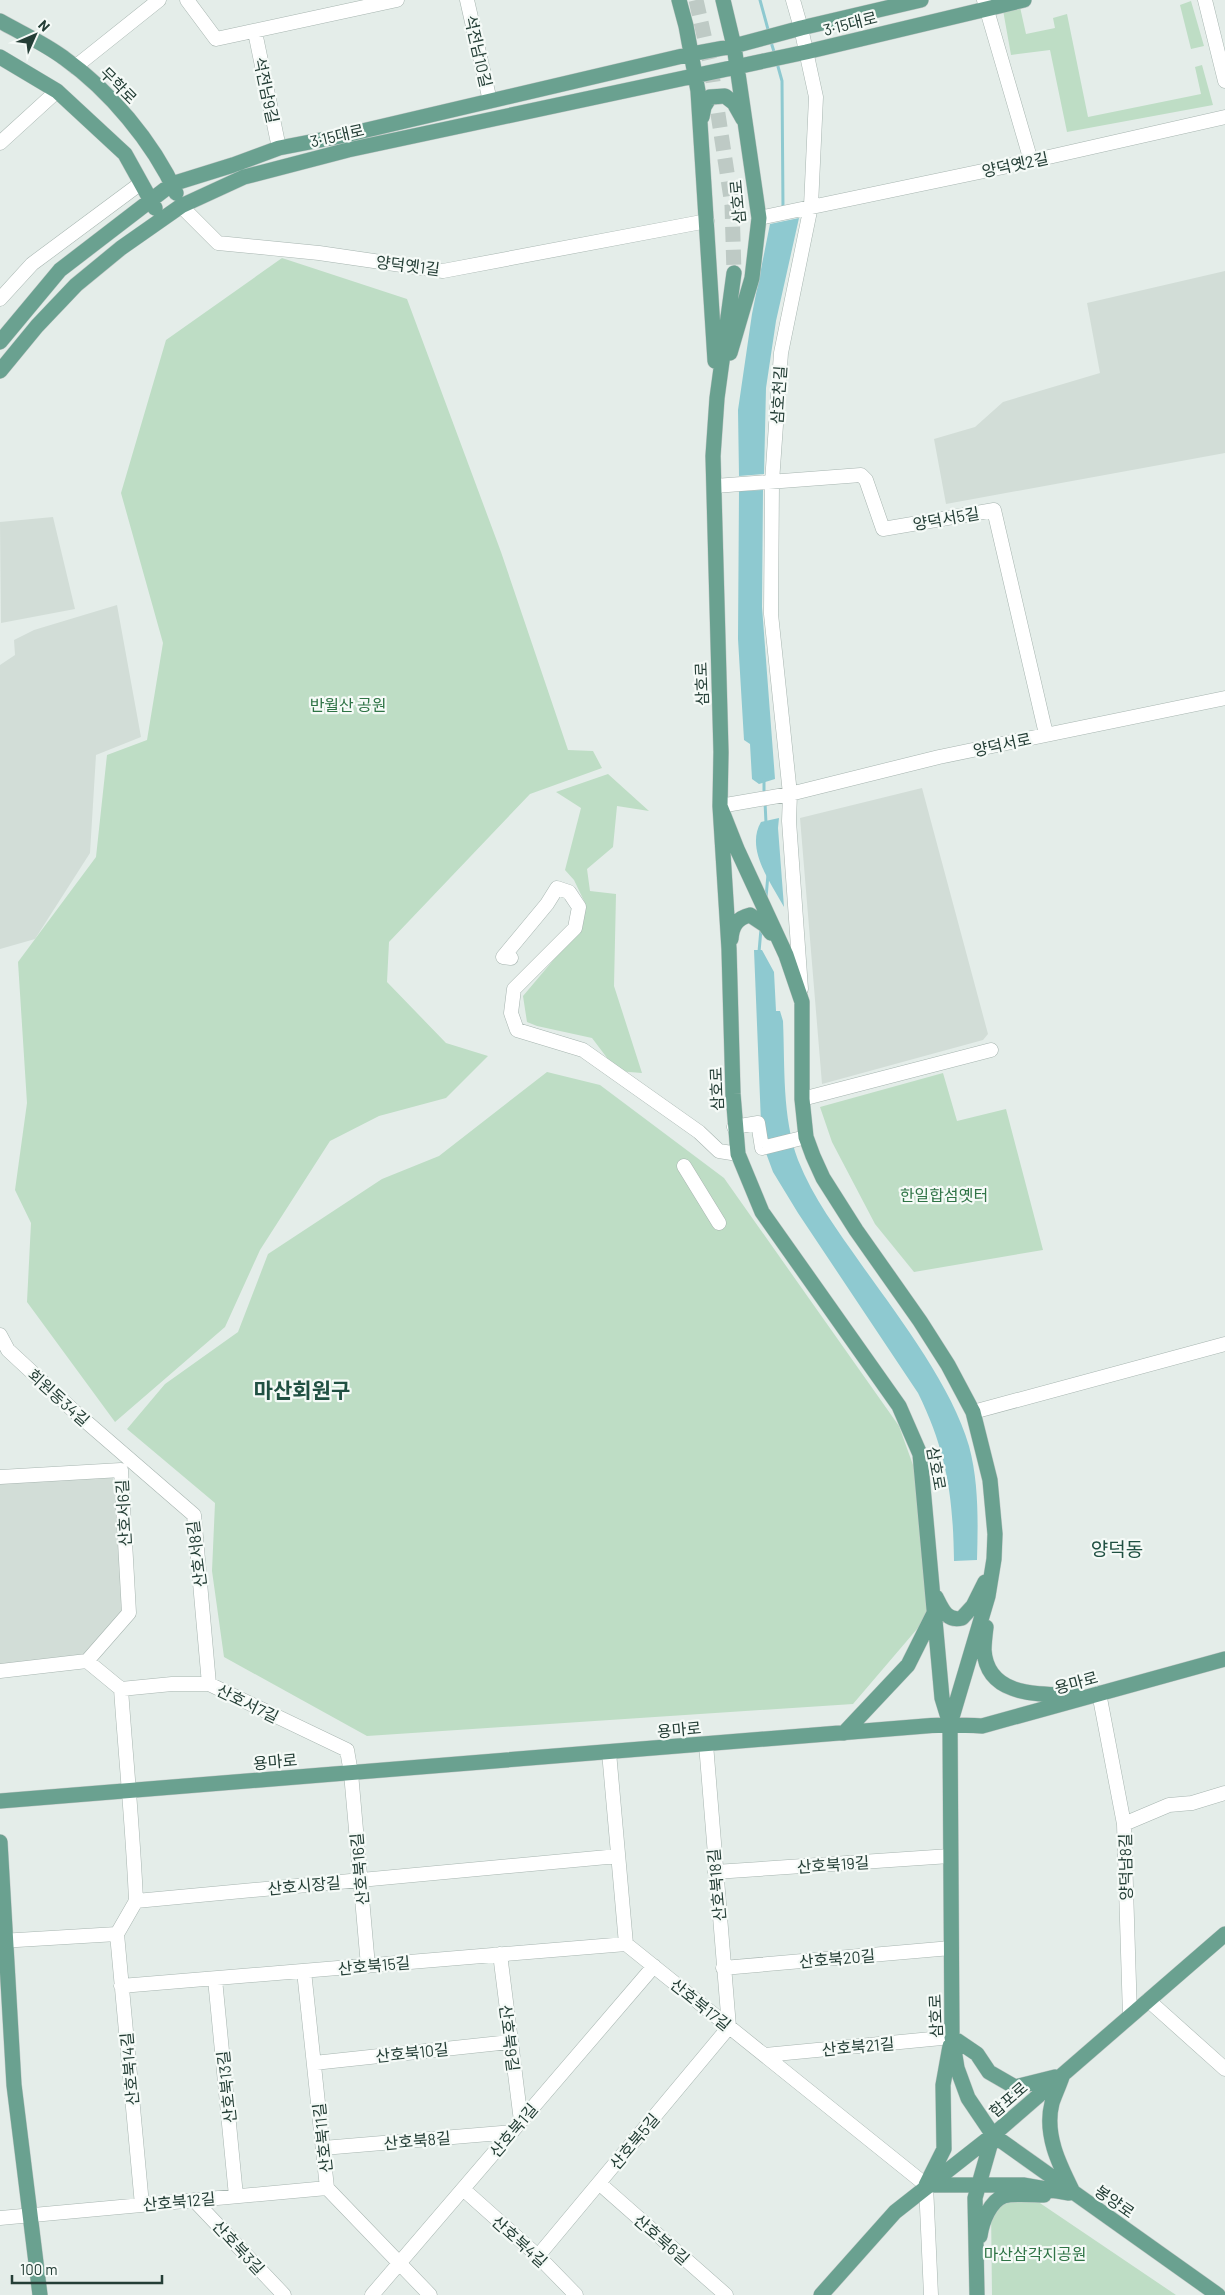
<svg xmlns="http://www.w3.org/2000/svg" width="1225" height="2295" viewBox="0 0 1225 2295" font-family="Barlow,'Noto Sans KR',sans-serif">
<rect width="100%" height="100%" fill="#e4ede9"/>
<path fill="#d2ddd7" d="M1225,271V453L946,504L934,439L975,427L1003,402L1100,373L1087,303Z
M53,517L75,609L1,623L0,522Z
M117,605L141,737L96,755L90,853L35,939L0,949V665L15,655L14,640L34,630Z
M922,788L988,1034L983,1040L822,1084L800,818Z
M113,1475L125,1611L84,1656L0,1665V1483Z"/>
<path fill="#beddc5" d="M1191,1L1204,46L1191,49L1180,5Z
M1020,7L1026,34L1055,28L1053,18L1067,14L1088,117L1201,94L1195,67L1202,65L1213,105L1067,132L1050,50L1011,55L1003,10Z
M282,258L407,299L501,552L568,750L593,751L602,768L530,794L389,942L387,982L446,1043L488,1056L446,1098L379,1116L330,1141L260,1250L225,1327L115,1422L27,1302L31,1223L15,1190L27,1103L18,962L96,857L107,755L147,740L163,643L121,493L166,340Z
M608,774L649,811L617,806L613,847L587,869L590,891L616,894L614,986L642,1073L617,1071L592,1038L537,1026L527,1022L523,996L583,925L585,903L574,880L565,870L581,808L556,792Z
M547,1072L600,1085L724,1178L899,1426L918,1479L929,1615L853,1704L367,1736L224,1657L212,1571L215,1503L127,1429L165,1384L238,1332L268,1254L382,1179L439,1156Z
M943,1073L957,1121L1006,1109L1043,1250L914,1272L875,1224L832,1142L820,1107Z
M1031,2197L1176,2295H992L991,2207Z"/>
<path fill="#8ec9d0" d="M799,218L776,321L766,388L764,474L739,476L738,410L752,314L770,224Z
M763,490L762,607L775,779L759,784L752,779L750,744L744,740L738,639L739,491Z
M779,818L778,828L784,907C771,883 745,849 761,822Z
M754,950H762L774,972L776,1011H780L783,1021C785,1067 782,1117 798,1160C813,1198 838,1231 861,1264C898,1316 952,1386 969,1446C979,1483 978,1523 977,1560L954,1561C953,1496 947,1452 918,1393L798,1213L773,1172L766,1153L761,1123Z"/>
<g fill="none" stroke-linecap="round" stroke-linejoin="round">
<path stroke="#8ec9d0" stroke-width="3" d="M760,0L769,33
M771,42L775,55
M777,63L782,81L783,209
M764,779V796
M765,802L766,823
M766,898L768,874
M759,952L761,929"/>
<path stroke="#becac5" stroke-width="15" stroke-dasharray="15 8" stroke-linecap="butt" d="M696,0L710,62L732,205L734,273"/>
<g stroke="#a7b5b0" stroke-width="15">
<path id="minor" d="M187,0L216,39L397,0
M467,0L490,101
M793,0L801,28L816,97L811,206L781,353L772,482L771,614L790,794L789,821L801,989
M984,0L1031,161
M1205,0L1225,81
M255,32L279,148
M75,67L159,0
M0,143L57,91
M181,206L218,243L319,253L443,271L707,221
M759,218L1031,161L1225,117
M0,299L32,264L141,183
M715,486L861,475L866,480L883,529L994,510L1046,734
M720,806L790,794L939,757L1225,698
M511,958L503,957L547,904L557,888L569,892L579,907L575,928L514,989L511,1013L517,1030L583,1050L699,1132L719,1151L738,1154
M802,1099L991,1050
M734,1127L758,1123L762,1148L806,1137
M684,1166L719,1223
M0,1335L8,1350L75,1412L194,1515L209,1684
M973,1412L1225,1344
M0,1477L121,1470L129,1613L87,1661
M0,1671L87,1661L121,1689C126,1760 133,1830 136,1901
M121,1689L172,1684H209L347,1750L351,1773L368,1966
M1099,1693L1124,1824L1130,2016
M609,1752L626,1944L926,2185L931,2295
M1124,1824L1169,1805L1192,1803L1225,1793
M715,1872L950,1856
M136,1901L618,1856
M117,1934L142,2205
M0,1941L117,1934L136,1901
M500,1954L521,2121
M723,1968L951,1948
M304,1971L327,2188L430,2295
M215,1979L236,2196
M121,1986L626,1944
M1148,2000L1225,2069
M765,2055L952,2037
M314,2063L510,2042
M323,2148L512,2132
M599,2183L726,2295
M463,2189L538,2256L576,2295
M194,2200L284,2295
M0,2218L327,2188
M538,2256L729,2027L706,1744
M372,2295L654,1966"/>
</g>
<g stroke="#c2c9c7" stroke-width="16">
<path id="major" d="M679,0L686,26L698,91L715,361
M723,0L734,46L759,218L752,278L730,353
M0,21C21,33 44,43 64,58C109,90 153,142 176,193
M0,57L57,91L125,154L155,208
M702,117L704,107L710,97L725,96L734,103L743,119
M734,273L717,398L713,456L721,752L720,806L729,949L733,1094L738,1154L762,1212L899,1406L920,1454L942,1698L950,1724
M0,342L60,270L172,184L233,165L279,148L341,136L691,54L734,46L801,28L921,0
M0,371L37,326L76,285L121,248L181,206L244,177L348,150L806,52L1024,0
M720,806L737,849L786,955L802,1002V1099L806,1137L813,1156L823,1178L856,1230L920,1321L948,1365L973,1412L990,1480L995,1534L994,1559L988,1596L950,1724L952,2037L957,2068L968,2098L993,2135L1218,2295
M731,939C732,926 737,918 750,915L765,925L771,933
M936,1597C942,1609 947,1622 962,1618L973,1606L985,1582
M986,1627C985,1635 984,1643 984,1650C987,1698 1041,1694 1075,1695
M844,1733L908,1665L934,1613
M0,1801L950,1724L982,1726L1225,1659
M0,1842L14,2085L40,2295
M952,2037L977,2054L989,2072L1015,2087L1055,2077
M950,2046L943,2085L944,2149L926,2185H1023L1069,2193
M1062,2077C1059,2086 1055,2094 1052,2103C1044,2134 1059,2164 1072,2190
M980,2236C982,2222 990,2201 1004,2196C1012,2193 1034,2195 1044,2195
M821,2295L895,2212L993,2135L1225,1934
M977,2295L975,2198L993,2135"/>
</g>
<use href="#minor" stroke="#fff" stroke-width="14"/>
<use href="#major" stroke="#6aa190" stroke-width="15"/>
</g>
<g text-anchor="middle" dominant-baseline="central" stroke-width="4.5" stroke-linejoin="round" paint-order="stroke">
<g font-size="16" fill="#243e36" stroke="#f5faf7">
<text transform="translate(850 23) rotate(-14)">3·15대로</text>
<text transform="translate(479 51) rotate(77)">석전남10길</text>
<text transform="translate(119 85) rotate(45)">무학로</text>
<text transform="translate(267 90) rotate(78)">석전남9길</text>
<text transform="translate(337 135) rotate(-13)">3·15대로</text>
<text transform="translate(1015 164) rotate(-12)">양덕옛2길</text>
<text transform="translate(737 202) rotate(-95)">삼호로</text>
<text transform="translate(408 265) rotate(7)">양덕옛1길</text>
<text transform="translate(778 395) rotate(-86)">삼호천길</text>
<text transform="translate(946 518) rotate(-10)">양덕서5길</text>
<text transform="translate(701 684) rotate(-92)">삼호로</text>
<text transform="translate(1002 744) rotate(-12)">양덕서로</text>
<text transform="translate(716 1089) rotate(-92)">삼호로</text>
<text transform="translate(59 1397) rotate(42)">회원동34길</text>
<text transform="translate(937 1468) rotate(80)">삼호로</text>
<text transform="translate(123 1513) rotate(-93)">산호서6길</text>
<text transform="translate(196 1554) rotate(-97)">산호서8길</text>
<text transform="translate(1076 1682) rotate(-15)">용마로</text>
<text transform="translate(248 1703) rotate(26)">산호서7길</text>
<text transform="translate(679 1729) rotate(-5)">용마로</text>
<text transform="translate(275 1761) rotate(-5)">용마로</text>
<text transform="translate(833 1864) rotate(-4)">산호북19길</text>
<text transform="translate(1125 1867) rotate(-91)">양덕남8길</text>
<text transform="translate(359 1869) rotate(-95)">산호북16길</text>
<text transform="translate(304 1885) rotate(-5)">산호시장길</text>
<text transform="translate(716 1885) rotate(-95)">산호북18길</text>
<text transform="translate(837 1958) rotate(-5)">산호북20길</text>
<text transform="translate(374 1965) rotate(-5)">산호북15길</text>
<text transform="translate(701 2004) rotate(39)">산호북17길</text>
<text transform="translate(935 2016) rotate(-92)">삼호로</text>
<text transform="translate(510 2038) rotate(83)">산호북9길</text>
<text transform="translate(858 2046) rotate(-5)">산호북21길</text>
<text transform="translate(412 2052) rotate(-6)">산호북10길</text>
<text transform="translate(129 2069) rotate(-95)">산호북14길</text>
<text transform="translate(226 2087) rotate(-96)">산호북13길</text>
<text transform="translate(1008 2099) rotate(-41)">합포로</text>
<text transform="translate(513 2130) rotate(-50)">산호북1길</text>
<text transform="translate(322 2138) rotate(-96)">산호북11길</text>
<text transform="translate(417 2140) rotate(-5)">산호북8길</text>
<text transform="translate(634 2141) rotate(-50)">산호북5길</text>
<text transform="translate(179 2201) rotate(-5)">산호북12길</text>
<text transform="translate(1115 2201) rotate(35)">봉양로</text>
<text transform="translate(662 2239) rotate(41)">산호북6길</text>
<text transform="translate(520 2241) rotate(42)">산호북4길</text>
<text transform="translate(239 2247) rotate(47)">산호북3길</text>
</g>
<g font-size="16" fill="#2f7446" stroke="#f5faf7">
<text x="348" y="704">반월산 공원</text>
<text x="944" y="1194">한일합섬옛터</text>
<text x="1035" y="2253">마산삼각지공원</text>
</g>
<g font-size="19" fill="#205042" stroke="#f5faf7">
<text x="1117" y="1548">양덕동</text>
</g>
<g font-size="21" font-weight="bold" fill="#205042" stroke="#f5faf7">
<text x="302" y="1389">마산회원구</text>
</g>
</g>
<g transform="translate(35 35) rotate(45)" stroke="#f5faf7" stroke-width="4" paint-order="stroke">
<path d="M0-4L9 19L0 12L-9 19Z" fill="#243e36"/>
<text y="-8" font-size="14" font-weight="bold" text-anchor="middle" fill="#243e36">N</text>
</g>
<path d="M12 2275v8h150v-8" fill="none" stroke="#243e36" stroke-width="2.5"/>
<text x="20" y="2275" font-size="15" fill="#243e36" stroke="#f5faf7" stroke-width="4" paint-order="stroke">100 m</text>
</svg>
